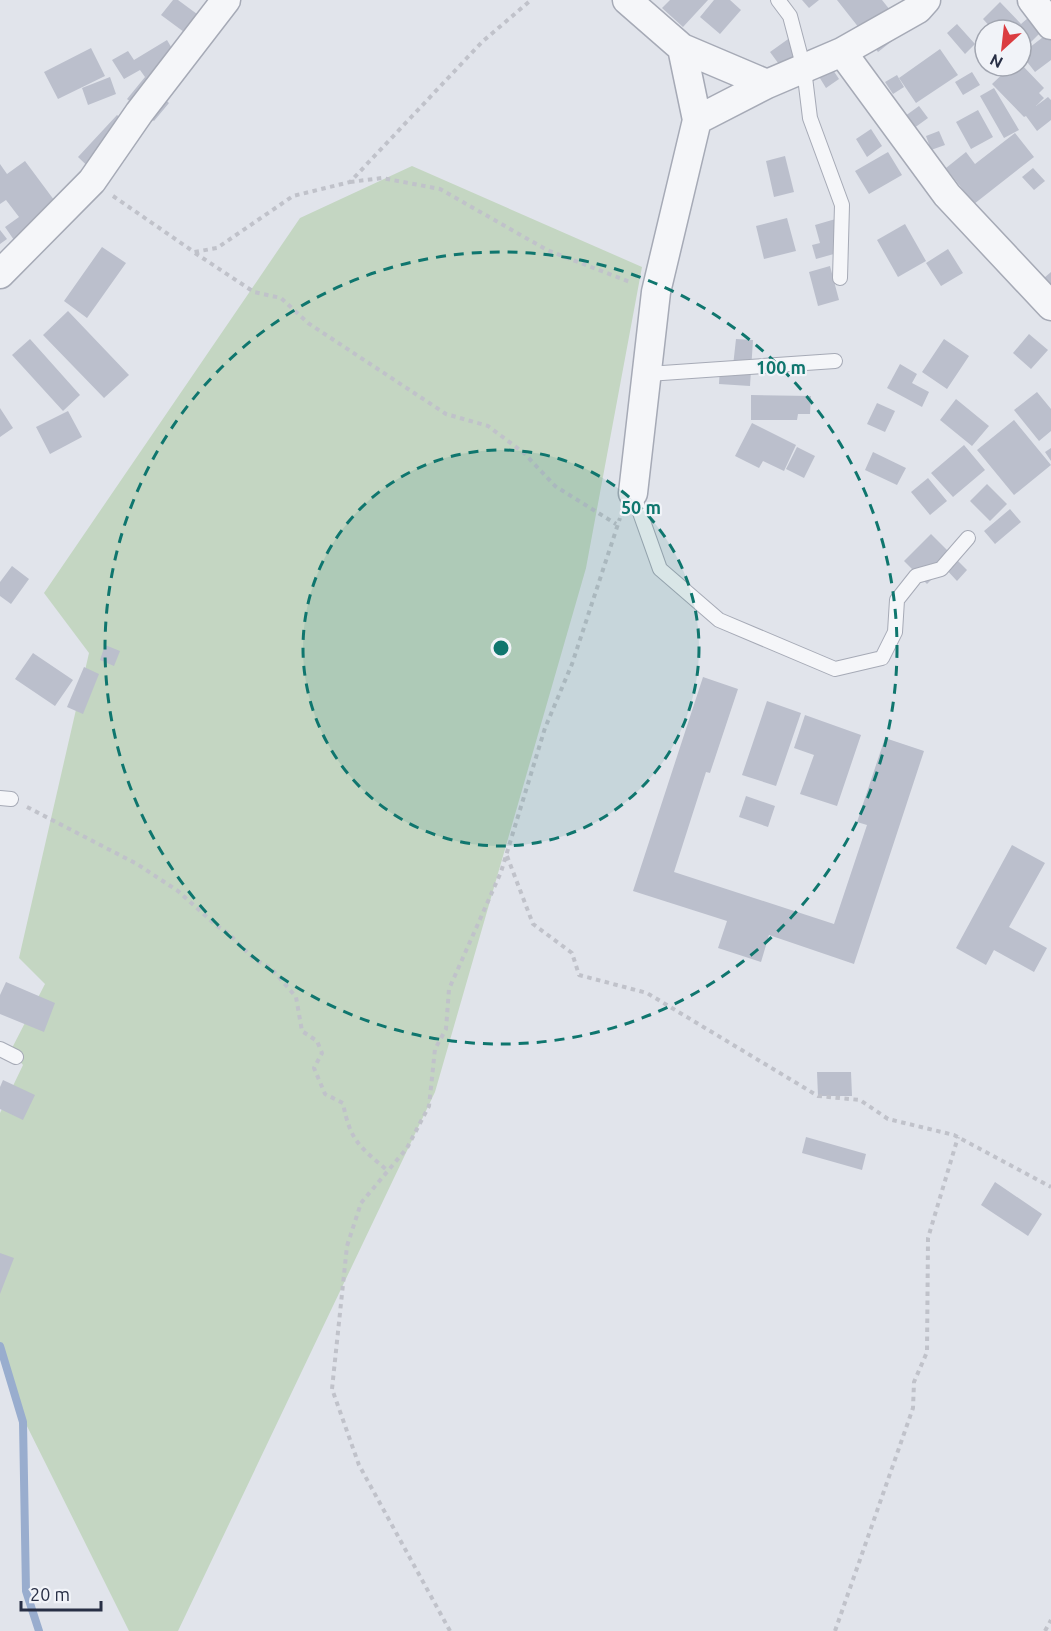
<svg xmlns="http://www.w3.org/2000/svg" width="1051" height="1631" viewBox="0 0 1051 1631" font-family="Ubuntu,sans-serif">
<rect width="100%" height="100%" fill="#e1e4eb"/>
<path fill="#c4d6c2" d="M412,166L642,267L586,568L435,1092L178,1631H129L12,1396L0,1358V1113L23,1065L11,1050L45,984L19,958L89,653L44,593L300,218Z"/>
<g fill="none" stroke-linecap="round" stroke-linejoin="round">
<path stroke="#99adce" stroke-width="8" d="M0,1346L23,1422L26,1591L39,1631"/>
</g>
<path fill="#bbbfcc" d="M173,0H178L197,14L184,32L161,15Z
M670,0H708L683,27L662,8Z
M714,0H730L741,10L720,34L700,17Z
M802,0H819L809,8Z
M837,0H882L906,30L878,52Z
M1000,2L1021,24L1028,18L1041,32L1021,52V30H993L983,19Z
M957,24L975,44L965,54L947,33Z
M1051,31V60L1035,72L1021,54Z
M791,37L801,52L781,67L770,52Z
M167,40L187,74L156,92L169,103L154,121L127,99L145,77L140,70L124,79L112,60L128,51L134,60Z
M91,48L105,76L58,99L44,72Z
M940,49L958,75L916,103L899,78Z
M1021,64L1044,88L1039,93L1044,98L1036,106L1048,97L1051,100V120L1037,131L1026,116L1024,117L992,84L1011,66H1021Z
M831,67L839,79L826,88L818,75Z
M972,72L980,85L963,95L955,82Z
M897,75L904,87L893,94L885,82Z
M110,77L116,94L88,105L82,88Z
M994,88L1019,130L1004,138L980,96Z
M919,106L928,118L910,131L901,119Z
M978,110L993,137L971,149L956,122Z
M117,115L133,129L100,178L78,157Z
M871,129L882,146L867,157L856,139Z
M939,131L945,145L931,150L926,136Z
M1015,133L1034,157L974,204L946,168L966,152L975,164Z
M888,152L902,175L869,194L855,171Z
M785,156L794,192L774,197L766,161Z
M25,161L57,204L26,227L28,230L14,240L5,227L19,217L6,200L0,204V164L7,174Z
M1033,168L1045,181L1034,190L1022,177Z
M787,218L796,251L764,259L756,226Z
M839,218L848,250L816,259L812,245L820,243L815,225Z
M905,224L926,261L898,277L877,240Z
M0,230L7,239L0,244Z
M102,247L126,263L87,318L64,301Z
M948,249L963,273L941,286L926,263Z
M830,266L839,300L818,306L809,272Z
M1051,272V286L1044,278Z
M68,311L129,375L104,398L43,335Z
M1029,334L1048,350L1031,369L1013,353Z
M30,339L80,395L63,411L12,355Z
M736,339L753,340L750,386L719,384L720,366H733Z
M944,339L969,356L947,389L922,372Z
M900,364L917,374L912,383L929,392L922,407L887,388Z
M1037,392L1051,409V431L1039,441L1014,410Z
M751,395L811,396L810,414H798L797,420H751Z
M956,399L989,426L972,446L940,420Z
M877,403L895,411L885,432L867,424Z
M0,408L13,428L0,437Z
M68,411L82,437L50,454L36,427Z
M1014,420L1051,465L1014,495L977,450Z
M752,423L796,445L784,471L763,461L759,468L735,456Z
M964,445L985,470L953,497L931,473Z
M797,447L815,456L804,478L786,469Z
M1051,448V461L1045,452Z
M873,452L906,468L897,485L865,470Z
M928,478L947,501L930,515L911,492Z
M987,484L1007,504L990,521L970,501Z
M1010,509L1021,522L995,544L984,531Z
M931,534L967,570L957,581L944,567L927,584L904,561Z
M12,566L29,579L11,604L0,596V582Z
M105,645L120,651L114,666L100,660Z
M33,653L73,680L55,706L15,679Z
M84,667L99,674L83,714L67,707Z
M703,677L738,689L710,773L706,772L674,872L834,924L867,825L857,822L885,738L924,751L854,964L769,935L761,962L718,948L727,921L633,891Z
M767,701L801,713L776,786L742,775Z
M805,715L861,735L837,806L800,794L814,755L794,748Z
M746,796L775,806L768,827L739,817Z
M1012,845L1045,863L1009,927L1047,948L1034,972L994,950L986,965L956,948Z
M6,982L55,1003L44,1032L0,1014V995Z
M817,1072H851L852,1096H818Z
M3,1080L35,1095L23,1120L0,1109V1087Z
M806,1137L866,1154L862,1170L802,1153Z
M995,1182L1042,1214L1028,1236L981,1205Z
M0,1253L14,1258L0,1294Z"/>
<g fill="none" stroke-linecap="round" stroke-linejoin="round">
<g stroke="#a6aab6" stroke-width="16">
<path id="service" d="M778,0L790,16L804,69L810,118L842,205L840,278
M648,374L835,361
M633,493L660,569L719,620L835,669L882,658L895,632L897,600L916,576L941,569L968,538
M0,798L11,799
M0,1049L16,1057"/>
</g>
<g stroke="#a6aab6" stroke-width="31">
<path id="minor" d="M627,0L682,48L767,84L842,52L918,9L926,0
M1032,0L1051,25
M842,52L947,195L1051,306
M697,120L767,84
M0,274L92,181L139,113L226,0
M633,493L656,292L697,120L682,48"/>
</g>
<path stroke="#c0c2ca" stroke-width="4" stroke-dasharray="4.5 4.5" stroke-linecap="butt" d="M350,182L382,178L440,189L547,250L630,282
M113,196L194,252L217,248L293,196L350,182L482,42L531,0
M195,253L254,292L281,298L308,323L446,414L488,426L524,453L555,486L616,524
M27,807L137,864L178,891L217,926L228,933L254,959L271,968L296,997L302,1031L317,1041L322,1053L314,1068L325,1094L343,1103C350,1141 360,1147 388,1171
M507,856L533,924L572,953L579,975L647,993L818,1096L860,1100L888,1119L954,1135L1051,1187
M450,1631L359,1465L332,1389L347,1246L361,1203L407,1148L429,1106L435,1049L446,1029L449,989L501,872L545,728L572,664L620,518
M835,1631L913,1408L914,1382L927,1352L928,1238L958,1137
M1045,1631L1051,1620"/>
<use href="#service" stroke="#f5f6f9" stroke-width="14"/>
<use href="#minor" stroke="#f5f6f9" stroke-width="28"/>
</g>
<circle cx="501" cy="648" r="198" fill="#0f766e" fill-opacity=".12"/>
<g fill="none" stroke="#0f766e" stroke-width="3" stroke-dasharray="10 8">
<circle cx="501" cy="648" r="198"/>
<circle cx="501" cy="648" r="396"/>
</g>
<circle cx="501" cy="648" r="9" fill="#0f766e" stroke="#f1f3f8" stroke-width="3"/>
<g font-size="18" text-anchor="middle" font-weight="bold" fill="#0f766e" stroke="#f1f3f8" stroke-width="4.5" stroke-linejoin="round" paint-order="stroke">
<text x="781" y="374">100 m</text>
<text x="641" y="514">50 m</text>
</g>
<g transform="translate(1003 48) rotate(207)"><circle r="28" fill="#f1f3f8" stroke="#a1a5b0" stroke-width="1.5"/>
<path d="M0-4.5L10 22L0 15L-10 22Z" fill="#db3c40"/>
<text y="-9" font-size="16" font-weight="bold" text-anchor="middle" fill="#282f45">N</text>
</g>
<path d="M21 1601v9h80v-9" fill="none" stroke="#282f45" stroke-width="3"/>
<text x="30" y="1601" font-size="18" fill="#282f45" stroke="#f1f3f8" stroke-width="4.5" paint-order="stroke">20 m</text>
</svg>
